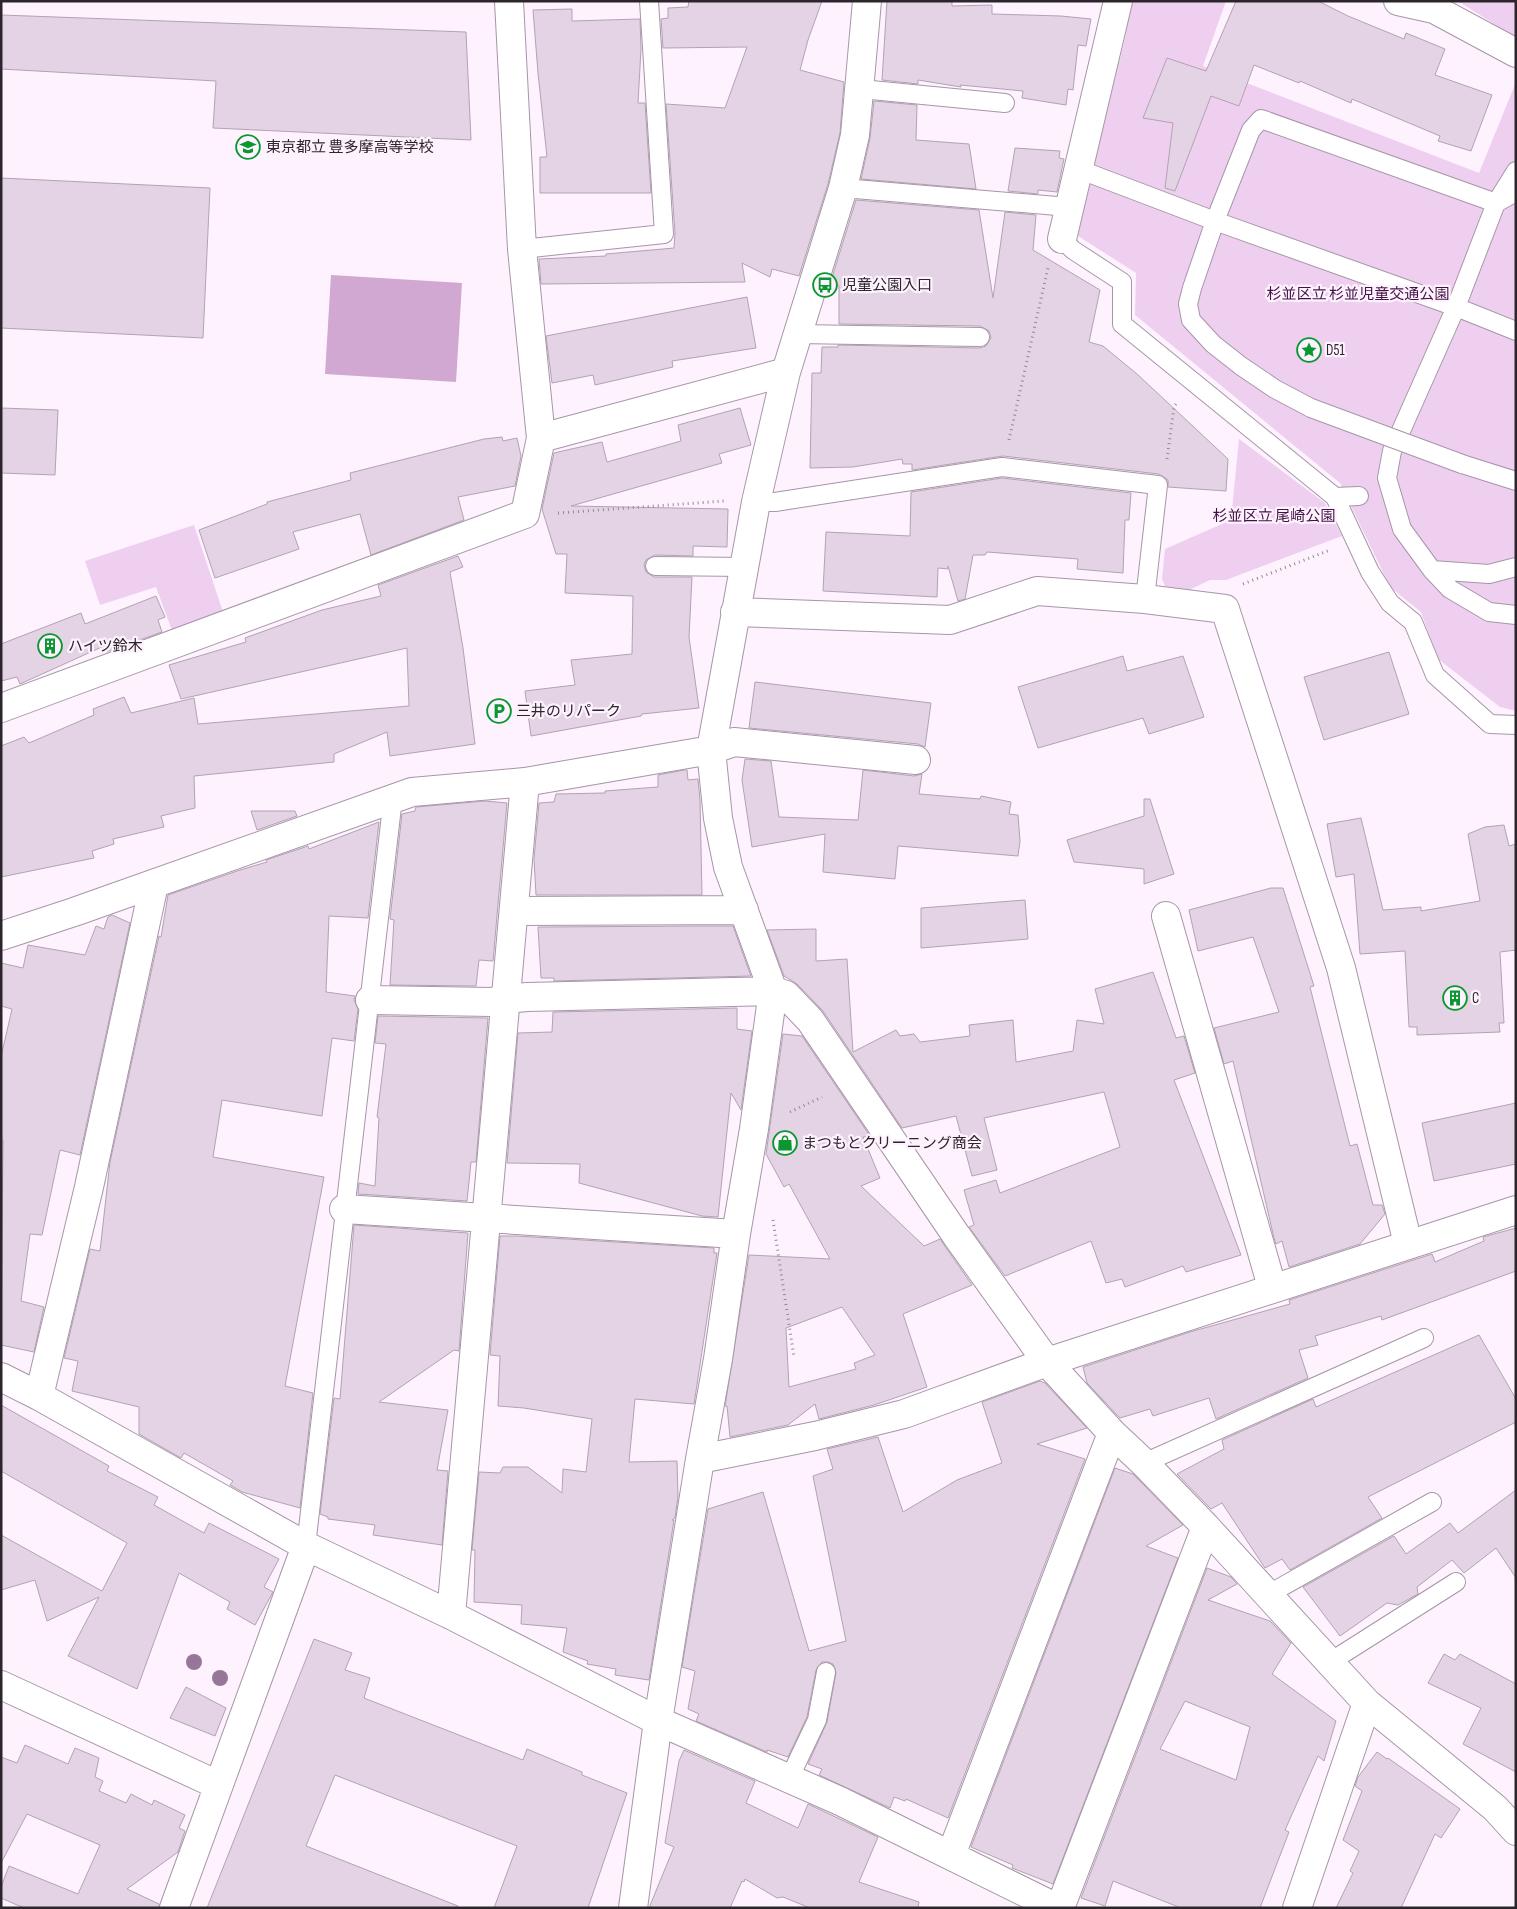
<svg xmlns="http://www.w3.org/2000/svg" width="1517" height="1909" viewBox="0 0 1517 1909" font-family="'Sofia Sans Condensed','Noto Sans JP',sans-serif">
<rect width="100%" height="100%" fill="#fdf2fd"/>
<path fill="#efcfef" d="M1130,1H1226L1203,66L1479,173L1516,82V711L1500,707L1438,659L1421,612L1390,587L1340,483L1135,315L1136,273L1075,234L1125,39Z
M1458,1H1516V38Z
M1239,439L1325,503L1342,536L1226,580H1210L1189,590L1166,588L1162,579L1165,549L1231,520Z
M194,525L223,612L173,633L156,587L100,605L85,561Z"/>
<path fill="#d0a8d1" d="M331,275L462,283L456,382L325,374Z"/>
<path fill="#e4d3e4" stroke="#b3a2b3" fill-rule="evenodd" d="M689,1H822L808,40L800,70L844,82L840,133L828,184L799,276L772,269L770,277L742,263L745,282L541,284L539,259L606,256V254L674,248L675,233L666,104L725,108L747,47L663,48L661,19L668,18V8L688,7Z
M887,1H952V6L992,5V14L1061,16L1091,19L1086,46L1078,45L1073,90L1068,89L1066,105L1022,98L1023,91L960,85L961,87L918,80V84L882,80Z
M1236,1H1318L1348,16L1404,39L1406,33L1445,49L1435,75L1492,95L1471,151L1438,141L1440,136L1352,99L1351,103L1300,81L1299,83L1254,65L1239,106L1211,96L1175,191L1165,188L1173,123L1143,118L1167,58L1206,71Z
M572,9V21L640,19L641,49L638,103H645L651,193H540V157H547L538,73L533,10Z
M1,15L466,32L471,140L213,128L216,81L1,69Z
M874,101L917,105L916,140L969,144L976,189L861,179L870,138Z
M1015,148L1060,151L1059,158L1064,159L1057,192L1038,190V194L1008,191Z
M1,178L210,188L203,338L1,328Z
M856,200L979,210L993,298L1005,212L1036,215L1033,250L1100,290L1089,342L1103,346L1137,374L1228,459L1226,491L1168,487V480L1159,474L1003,456L912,470V464H903L902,459L853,467L810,468L812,373H821L822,347H838V345L980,348L986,346L991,338L989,331L980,326L839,324V286L830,284Z
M747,297L756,348L672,361L673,367L595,385L593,375L552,383L546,336Z
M1,408L58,410L55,475L1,473Z
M740,408L751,445L719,454L722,463L571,506L728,509L727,547L693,546V556L655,555L646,560L644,565L646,572L654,577H692L689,637L699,708L642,714L641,716L531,736L525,691L575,685L571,660L632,654L633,596L565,593L567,554H556L542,509L554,453L602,442L607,462L681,441L678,425Z
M502,437L503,441L517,438L521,456L515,486L458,497L464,520L371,555L360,514L293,532L299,549L215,578L199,530L267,504V502L351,480L350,473L484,439Z
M1002,478L1131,493L1129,520H1125L1123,573L1077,569L1078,559L987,552L985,555H973L965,599L958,601L948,566V569L938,568L937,597L823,591L826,532L910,536L911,492Z
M458,556L463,567L450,572L463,648L475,744L390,756L387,732L334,754V762L194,776L195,808L161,816L164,827L113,839L114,844L92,851L94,858L1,877V746L24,737L29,743L94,715L93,709L124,697L131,713L194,698L198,724L409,706L407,648L181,699L169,665L246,642L245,638L322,610L381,596L378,585Z
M156,596L165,617L158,620L162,632L106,652L104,646L20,684L17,677L1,681V644L81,613L85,624Z
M1389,652L1409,714L1324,740L1304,677Z
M1123,656L1127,671L1183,656L1204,717L1149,734L1143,718L1038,748L1018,687Z
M755,682L931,703L925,747L918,744L749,728Z
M745,759L771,761L779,817L858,820L863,770L914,776L922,774L919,794L980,799L981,796L1011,802L1009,814L1018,815L1020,841L1018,856L898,846L895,879L823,872L825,834L752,847L742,780Z
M684,770H687L688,780L698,779L700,800L702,895H536L534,859L539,803L554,802L556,794L605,793V791L658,787V775Z
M1144,799H1150L1174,874L1144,884V869L1074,862L1067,840L1144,816Z
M485,801L507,803L493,961L479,960L476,986L390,985L394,920L390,919L402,814L415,811L416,807Z
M251,811H295L297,816L257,830Z
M1361,818L1383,910L1421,907V911L1480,901L1468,834L1485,827L1504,825L1509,846L1516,844V950L1500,952L1504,1023H1499L1500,1032L1417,1035V1027H1409L1405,951L1360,954L1354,874L1336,877L1327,824Z
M379,822L368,918L329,916L326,992L355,996L354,1000L358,1009L354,1041L332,1038L322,1116L222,1100L213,1157L324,1177L285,1386L313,1393L300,1508L242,1492L230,1485L233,1481L184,1453L181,1458L139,1434V1407L72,1391L78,1361L64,1358L90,1249L100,1251L110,1162L159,936L161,937L168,895L240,870L267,862L266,860L308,846L309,849Z
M1271,888H1283L1314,986L1310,987L1350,1146L1357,1144L1373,1205H1382L1385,1214L1360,1244L1289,1267L1282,1241L1276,1244L1274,1238L1233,1061L1224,1064L1214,1028L1279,1012L1253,937L1198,951L1189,910Z
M1025,900L1028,939L921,948V908Z
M112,915L130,923L80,1155L60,1150L42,1235L30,1234L21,1301L44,1307L34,1352L1,1345L3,1140H1V1057L12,1009L1,1006V963L23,968L28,945L85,955L96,926L104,929L108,917Z
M703,926H733L751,976L554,981V978H541L538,927Z
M816,929V961L847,959L853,1052L896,1030L900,1036L914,1034L920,1042L970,1036L969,1025L1013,1020L1016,1062L1073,1051L1077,1020L1104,1024L1095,989L1153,972L1176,1038L1184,1036L1195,1073L1174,1080L1241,1255L1186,1272L1183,1266L1125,1287L1122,1279L1106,1283L1091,1241L1005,1276L969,1227L974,1225L964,1190L996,1180L1000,1193L1120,1147L1104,1092L984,1118L997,1170L972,1176L956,1116L902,1128L823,1011L797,984L784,976L767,930Z
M737,1008V1029L752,1031L741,1110L731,1093L718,1217L702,1216L579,1183L580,1164L507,1163L518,1033L552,1032L553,1012Z
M378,1016L488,1018L476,1162H471L467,1201L358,1194L359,1183L375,1186L379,1118L377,1117L386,1044L375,1043Z
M783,1034L802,1036L870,1136L863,1137L880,1178L861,1186L924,1246L940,1239L972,1285L903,1314L927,1387L874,1405L819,1419L815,1404L788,1425L730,1437L727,1406H725L749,1255L830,1259L789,1184L784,1187L766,1154ZM842,1307L875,1355L854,1363L856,1369L789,1387L786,1328Z
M1516,1103V1164L1434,1181L1422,1123Z
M354,1225L468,1233L459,1351L454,1350L379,1402L448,1410L437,1470L448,1471L442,1545L373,1535L375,1525L328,1519V1517L320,1514L334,1398L340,1399Z
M1516,1228V1271L1382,1320L1381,1316L1315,1336L1318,1345L1299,1350L1308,1378L1216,1419L1209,1398L1153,1416L1150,1409L1120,1418L1087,1383L1083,1367L1190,1332L1290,1304L1289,1300L1432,1254L1435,1262L1484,1241L1483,1237Z
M500,1236H517L714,1248V1253H717L694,1404L635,1399L629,1462L677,1461L678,1496L675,1518L672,1520H674L649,1680L615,1675L616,1669L587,1664L588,1661L563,1652L567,1628L521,1624L522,1605L474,1602L475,1550H472L479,1472L500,1473L503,1467H528L562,1493L563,1469L586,1472L592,1419L524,1408L498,1406L500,1356L490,1355Z
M1479,1335L1516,1399V1422L1368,1497L1382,1518L1290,1570L1282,1559L1265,1568L1222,1503L1211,1509L1177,1474L1224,1449L1222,1440L1313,1399L1316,1407Z
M1040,1381L1045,1383L1087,1428L1037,1444L1085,1459L948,1818L906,1799L905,1801L894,1797L890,1808L819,1775L822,1769L808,1764L827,1722L836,1673L833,1664L828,1662H822L816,1670L807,1717L788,1757L767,1750V1752L696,1721L699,1714L688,1709L695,1671L682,1667L708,1509L763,1492L809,1651L846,1641L813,1476L833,1469L827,1449L878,1437L903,1512L957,1480L1002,1463L982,1402Z
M1,1405L109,1466L107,1471L158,1497L154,1505L204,1533L209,1523L279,1559L264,1587L273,1592L255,1625L227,1609L230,1602L179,1573L137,1689L68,1656L99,1597L47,1621L35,1580L1,1590V1535L102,1591L127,1543L1,1471Z
M1115,1468L1133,1474L1183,1525L1146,1546L1178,1558L1053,1884L1012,1868L1013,1865L971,1847Z
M1516,1490V1578L1496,1548L1464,1573L1452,1560L1417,1587L1418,1594L1398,1605L1387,1603L1340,1636L1303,1587L1394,1536L1406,1554L1450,1523L1458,1533Z
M1207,1568L1231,1577L1237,1584L1208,1600L1270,1621L1291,1643L1272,1674L1336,1721L1324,1761L1318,1756L1285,1830L1289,1832L1260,1908H1181L1113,1881L1105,1906L1081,1898ZM1185,1701L1250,1727L1236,1780L1160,1749Z
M314,1639L352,1653L345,1670L370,1678L364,1698L523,1760L527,1749L582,1772V1775L627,1793L588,1908H494L517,1846L335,1775L306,1846L458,1906V1908H207Z
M1444,1654L1455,1660L1460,1654L1516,1684V1772L1463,1744L1481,1708L1428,1683Z
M186,1687L226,1708L215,1736L170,1718Z
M25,1745L68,1764L75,1748L99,1758L95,1777L103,1781L99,1791L126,1803L131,1794L152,1805L154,1800L185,1815L179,1828L185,1831L178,1852L127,1889L159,1904V1908H24L1,1898V1887L9,1866L78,1894L100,1845L27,1814L1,1863V1757L17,1763Z
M684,1750L755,1781L746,1803L798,1828L808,1804L878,1837L859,1882L919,1902L918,1908H810L783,1897L777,1898L745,1879L744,1882L742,1881L730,1908H649L674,1847L665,1843L679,1761Z
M1377,1752L1387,1759L1388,1758L1460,1809L1441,1838L1435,1834L1401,1908H1336L1353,1873L1350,1871L1359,1851L1343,1840L1362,1791L1355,1786L1358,1777Z"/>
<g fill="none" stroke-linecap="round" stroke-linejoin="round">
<g stroke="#a696a7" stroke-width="20">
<path id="service" d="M861,89L1005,103
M1078,169L1215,221L1456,307L1516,331
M1516,171L1496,203L1456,307L1392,451L1387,478L1402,529L1432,570L1450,589L1489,612L1516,615
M843,188L1069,207
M1062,239L1073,250L1122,282V324L1335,497L1370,572L1390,603L1413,622L1435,675L1490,724L1516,725
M522,249L664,234L649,1
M798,334L980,337
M1311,408L1275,389L1241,366L1213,344L1191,320L1188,304L1192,288L1215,221L1251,130L1261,119L1496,203L1516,192
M1462,464L1516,481
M1335,497L1359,496
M756,502H775L1002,467L1158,485L1145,599
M655,566L745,567
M1432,570L1489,574L1516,567
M1144,1463L1424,1338
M306,1546L393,798
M1269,1594L1432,1502
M1330,1662L1456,1582
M789,1779L817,1720L826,1672"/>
</g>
<g stroke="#a696a7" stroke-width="30">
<path id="minor" d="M1398,1L1434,9L1516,53
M1062,239L1118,1
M541,438L786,372
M735,612L950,620L1037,591L1145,599L1225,609L1341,968L1408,1244
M1,708L525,514L541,438L522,249L509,1
M514,911L744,910
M1166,916L1272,1287
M1,936L74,912L412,792L525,782L711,750L734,742L916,760
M370,1000L492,1002L506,999L527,997L773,991L786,995L810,1020L956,1235L1047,1362L1112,1433L1144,1463L1206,1527L1367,1703L1495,1808L1516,1831
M344,1209L736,1234
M1,1377L39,1396L306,1546L451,1615L658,1721L840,1801L1057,1908
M39,1396L89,1187L154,884
M700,1459L815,1436L904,1414L1047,1362L1516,1210
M451,1615L525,782
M1,1685L218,1785
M658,1721L700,1459L718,1359L736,1234L754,1129L773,991L728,867L718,818L711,750L756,502L786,372L843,188L855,135L867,1
M951,1855L1112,1433
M174,1908L306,1546
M1060,1908L1206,1527
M1297,1908L1367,1703"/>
</g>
<g stroke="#a696a7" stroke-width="30">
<path id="tertiary" d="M633,1908L658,1721"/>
</g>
<path stroke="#938b93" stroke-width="3" stroke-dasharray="1 4" stroke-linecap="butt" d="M1009,440L1048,268
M1167,459L1174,407L1176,404
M558,513L724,501
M1243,584L1330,550
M790,1112L822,1097
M773,1220L794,1357"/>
<use href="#service" stroke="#fff" stroke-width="18"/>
<use href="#minor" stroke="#fff" stroke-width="28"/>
<use href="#tertiary" stroke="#fff" stroke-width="28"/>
<g stroke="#a696a7" stroke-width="20" stroke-linecap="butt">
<path id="service-bridge" d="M1311,408L1462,464"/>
</g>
<use href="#service-bridge" stroke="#fff" stroke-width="18"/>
</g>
<g fill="#977798">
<circle cx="194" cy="1662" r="8"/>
<circle cx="220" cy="1678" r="8"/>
</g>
<defs>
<g id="school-ring" transform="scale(1.25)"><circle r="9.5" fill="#fdf2fd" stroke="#08982f" stroke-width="1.5"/><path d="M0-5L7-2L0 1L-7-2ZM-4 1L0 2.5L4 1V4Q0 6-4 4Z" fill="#08982f"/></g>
<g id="bus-ring" transform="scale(1.25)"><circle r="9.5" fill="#fdf2fd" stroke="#08982f" stroke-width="1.5"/><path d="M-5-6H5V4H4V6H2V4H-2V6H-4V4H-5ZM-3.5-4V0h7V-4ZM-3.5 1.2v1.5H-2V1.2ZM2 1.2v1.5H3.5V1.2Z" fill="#08982f"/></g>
<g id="sight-ring" transform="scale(1.25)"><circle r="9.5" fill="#fdf2fd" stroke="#08982f" stroke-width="1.5"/><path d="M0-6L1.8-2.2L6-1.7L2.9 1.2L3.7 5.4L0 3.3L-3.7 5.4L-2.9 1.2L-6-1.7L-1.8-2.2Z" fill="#08982f"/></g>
<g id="building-ring" transform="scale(1.25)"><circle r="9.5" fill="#fdf2fd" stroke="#08982f" stroke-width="1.5"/><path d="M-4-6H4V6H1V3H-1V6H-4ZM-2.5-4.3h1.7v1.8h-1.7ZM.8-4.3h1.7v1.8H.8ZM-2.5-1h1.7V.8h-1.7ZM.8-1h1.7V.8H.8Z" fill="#08982f"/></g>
<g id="parking-ring" transform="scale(1.25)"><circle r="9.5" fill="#fdf2fd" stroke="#08982f" stroke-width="1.5"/><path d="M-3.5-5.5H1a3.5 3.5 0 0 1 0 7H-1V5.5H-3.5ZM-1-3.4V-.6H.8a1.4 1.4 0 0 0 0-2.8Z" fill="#08982f"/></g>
<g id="shop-ring" transform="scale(1.25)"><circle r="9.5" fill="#fdf2fd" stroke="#08982f" stroke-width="1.5"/><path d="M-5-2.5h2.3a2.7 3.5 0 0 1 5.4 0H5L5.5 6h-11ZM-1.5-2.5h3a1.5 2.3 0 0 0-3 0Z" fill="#08982f"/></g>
</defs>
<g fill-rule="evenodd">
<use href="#school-ring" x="248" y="147"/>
<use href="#bus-ring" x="825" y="285"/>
<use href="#sight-ring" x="1309" y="350"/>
<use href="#building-ring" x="50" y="646"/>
<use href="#parking-ring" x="499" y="711"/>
<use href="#building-ring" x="1455" y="998"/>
<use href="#shop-ring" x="785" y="1143"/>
</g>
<g text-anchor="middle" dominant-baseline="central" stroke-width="4.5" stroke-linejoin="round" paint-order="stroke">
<g font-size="15" fill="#2c262c" stroke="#fdf2fd" text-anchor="start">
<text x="266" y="147">東京都立 豊多摩高等学校</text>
<text x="842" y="285">児童公園入口</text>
<text x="1326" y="350">D51</text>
<text x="68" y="646">ハイツ鈴木</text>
<text x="516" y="711">三井のリパーク</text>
<text x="1472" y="998">C</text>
<text x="802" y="1143">まつもとクリーニング商会</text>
</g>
<g font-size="15" fill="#431245" stroke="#fdf2fd">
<text x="1358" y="294">杉並区立 杉並児童交通公園</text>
<text x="1274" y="516">杉並区立 尾崎公園</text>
</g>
</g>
<rect width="1517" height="1909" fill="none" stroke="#2c262c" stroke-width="5"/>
</svg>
